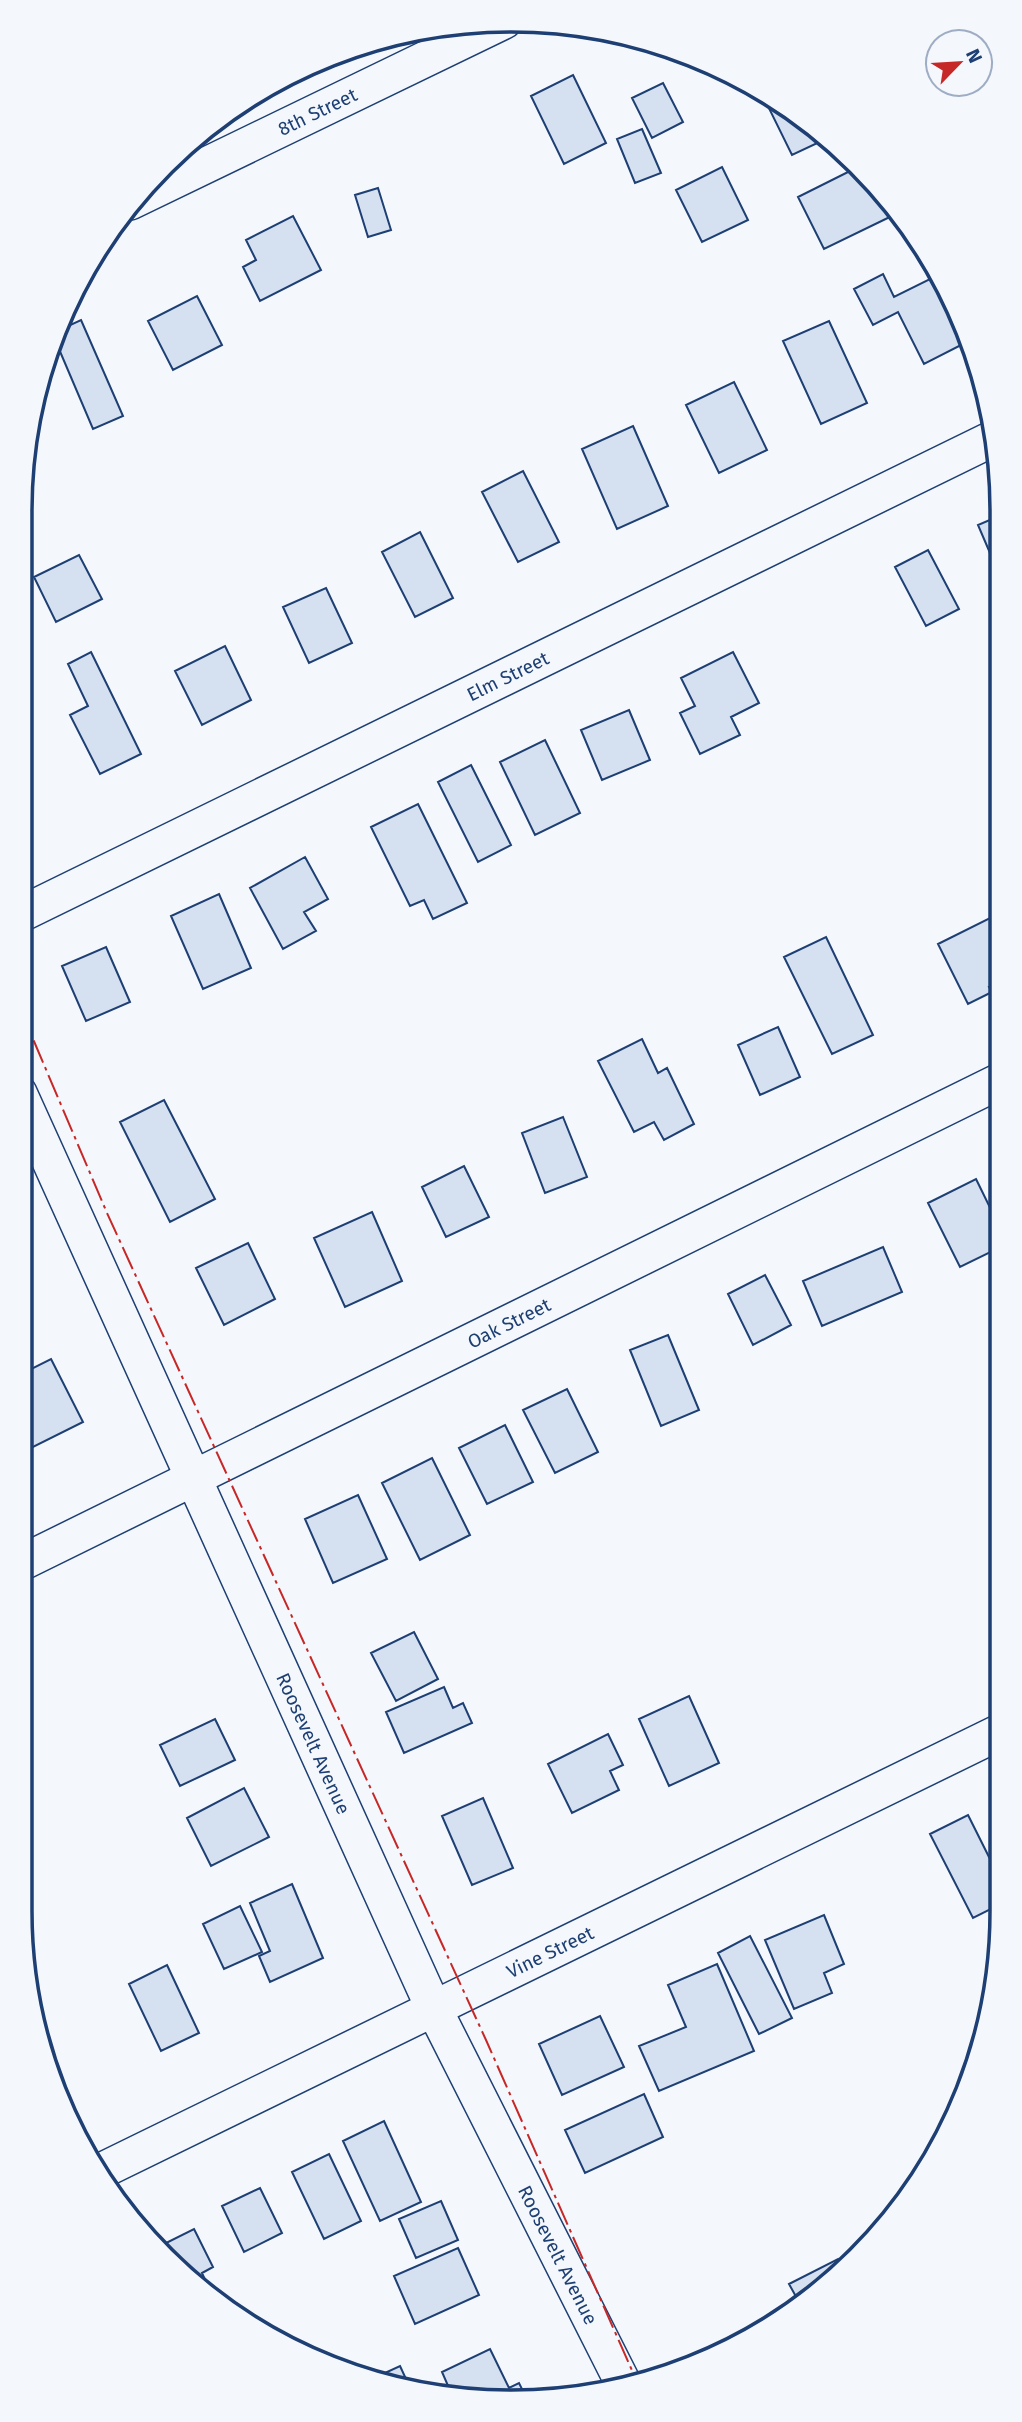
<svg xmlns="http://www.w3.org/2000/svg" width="1022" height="2422" viewBox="0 0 1022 2422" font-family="'Fira Sans',sans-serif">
<rect width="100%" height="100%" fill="#f4f7fb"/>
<path fill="#d5e0f0" stroke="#1d3f73" stroke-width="2" d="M573,75L606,143L564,164L531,96Z
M663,83L683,122L652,138L632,98Z
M760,90L785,102L826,139L792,155Z
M642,129L661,173L635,183L617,139Z
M722,167L748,220L702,242L676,190Z
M858,167L881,187L898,213L824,249L798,197Z
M378,188L391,230L368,237L355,195Z
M293,216L321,270L260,301L243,267L256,260L246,240Z
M883,274L894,297L936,276L967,342L924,364L898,312L873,325L854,289Z
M197,296L222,345L173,370L148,321Z
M81,320L123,416L93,429L53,335L55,332Z
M829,321L867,403L821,424L783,341Z
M734,382L767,450L719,473L686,405Z
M633,426L668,506L617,529L582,449Z
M523,471L559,542L518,562L482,492Z
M999,516V574L978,525Z
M420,532L453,598L415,617L382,552Z
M928,550L959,609L926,626L895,567Z
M79,555L102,599L56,622L34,577Z
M326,588L352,643L309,663L283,607Z
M225,646L251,700L202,725L175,671Z
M91,652L141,754L100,774L70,715L88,706L68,664Z
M733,652L759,703L731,717L740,735L700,754L680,713L695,706L681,678Z
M629,710L650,760L602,780L581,730Z
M545,740L580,813L535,835L500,762Z
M471,765L511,845L478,862L438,782Z
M418,804L467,903L433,919L424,900L410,906L371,827Z
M305,857L328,899L304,912L316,931L283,949L250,888Z
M219,894L251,968L203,989L171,916Z
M996,915L1000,924V982L989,987L992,992L968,1004L938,944Z
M826,937L873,1035L832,1054L784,957Z
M106,947L130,1002L86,1021L62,966Z
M778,1027L800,1077L760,1095L738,1045Z
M642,1039L658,1073L667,1068L694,1124L664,1140L654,1122L634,1132L598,1061Z
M164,1100L215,1199L170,1222L120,1122Z
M563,1117L587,1177L545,1193L522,1133Z
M464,1166L489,1217L446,1237L422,1187Z
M976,1179L1001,1230V1247L960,1267L928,1203Z
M372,1212L402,1281L345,1307L314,1238Z
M248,1243L275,1299L224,1325L196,1268Z
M883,1247L902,1292L822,1326L803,1281Z
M765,1275L791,1325L753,1345L728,1294Z
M668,1335L699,1410L661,1426L630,1350Z
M51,1359L83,1422L27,1450L19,1435V1375Z
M567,1389L598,1452L555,1473L523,1410Z
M505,1425L533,1482L487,1504L459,1448Z
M432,1458L470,1535L420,1560L382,1483Z
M358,1495L387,1559L333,1583L305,1519Z
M414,1632L438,1679L396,1701L371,1653Z
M444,1687L453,1708L463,1703L472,1723L404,1753L386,1712Z
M689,1696L719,1763L669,1786L639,1719Z
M215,1719L235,1760L180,1786L160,1745Z
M608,1734L623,1765L610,1771L619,1790L572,1813L548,1764Z
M244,1788L269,1837L211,1866L187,1818Z
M483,1798L513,1868L472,1885L442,1816Z
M968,1815L1003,1885V1903L973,1918L930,1834Z
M292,1884L323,1958L270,1982L259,1956L270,1951L250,1903Z
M240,1906L262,1952L224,1969L203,1924Z
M824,1915L844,1964L824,1973L832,1993L794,2009L765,1940Z
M750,1936L792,2018L759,2034L718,1953Z
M717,1964L754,2051L659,2091L639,2046L686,2027L668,1985Z
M167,1965L199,2033L161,2051L129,1984Z
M600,2016L624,2067L562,2095L539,2044Z
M644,2094L663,2137L585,2173L565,2130Z
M384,2121L421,2202L380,2221L343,2141Z
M329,2154L361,2221L324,2239L292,2172Z
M260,2188L282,2233L244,2252L222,2206Z
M441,2201L458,2240L416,2258L399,2219Z
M194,2229L213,2267L202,2273L211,2293L156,2248Z
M458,2248L479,2295L415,2324L394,2276Z
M838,2259L842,2267L799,2302L789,2284Z
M490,2349L509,2388L519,2383L526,2397L452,2395L442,2372Z
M400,2366L412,2392L374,2378Z"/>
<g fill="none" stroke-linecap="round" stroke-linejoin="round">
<g stroke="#1d3f73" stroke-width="38">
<g id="street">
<path id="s1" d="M130,202L504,21"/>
<path id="s2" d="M19,915L996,437"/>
<path id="s3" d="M19,1093L433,2007L625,2387"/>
<path id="s4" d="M19,1564L1000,1081"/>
<path id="s5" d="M97,2173L1002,1731"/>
</g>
</g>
<use href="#street" stroke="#f4f7fb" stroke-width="35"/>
<path stroke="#c62828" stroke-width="2" stroke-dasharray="24 5 3.5 5" stroke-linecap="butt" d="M19,1006L107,1213L486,2040L638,2384"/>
</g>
<g text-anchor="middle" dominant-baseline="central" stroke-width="5" stroke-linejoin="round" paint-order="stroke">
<g font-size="19" fill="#1d3f73" stroke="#f4f7fb">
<text stroke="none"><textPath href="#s1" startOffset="208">8th Street</textPath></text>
<text stroke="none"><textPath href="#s2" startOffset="544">Elm Street</textPath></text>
<text stroke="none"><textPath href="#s4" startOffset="546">Oak Street</textPath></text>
<text stroke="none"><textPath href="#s3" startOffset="714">Roosevelt Avenue</textPath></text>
<text stroke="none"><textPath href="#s5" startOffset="504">Vine Street</textPath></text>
<text stroke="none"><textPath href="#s3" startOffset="1281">Roosevelt Avenue</textPath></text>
</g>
</g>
<path d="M0 0H1022V2422H0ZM511 32H511A479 479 0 0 1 990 511V1911A479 479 0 0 1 511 2390H511A479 479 0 0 1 32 1911V511A479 479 0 0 1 511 32Z" fill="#f4f7fb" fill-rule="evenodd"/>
<path fill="none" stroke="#1d3f73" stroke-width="3.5" d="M511 32H511A479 479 0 0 1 990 511V1911A479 479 0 0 1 511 2390H511A479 479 0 0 1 32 1911V511A479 479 0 0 1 511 32Z"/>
<g transform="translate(959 63) rotate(65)"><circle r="33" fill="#f4f7fb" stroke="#9eadc5" stroke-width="2"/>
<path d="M0-5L12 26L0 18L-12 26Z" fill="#c62828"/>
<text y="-10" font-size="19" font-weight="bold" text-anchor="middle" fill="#1d3f73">N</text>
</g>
</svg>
